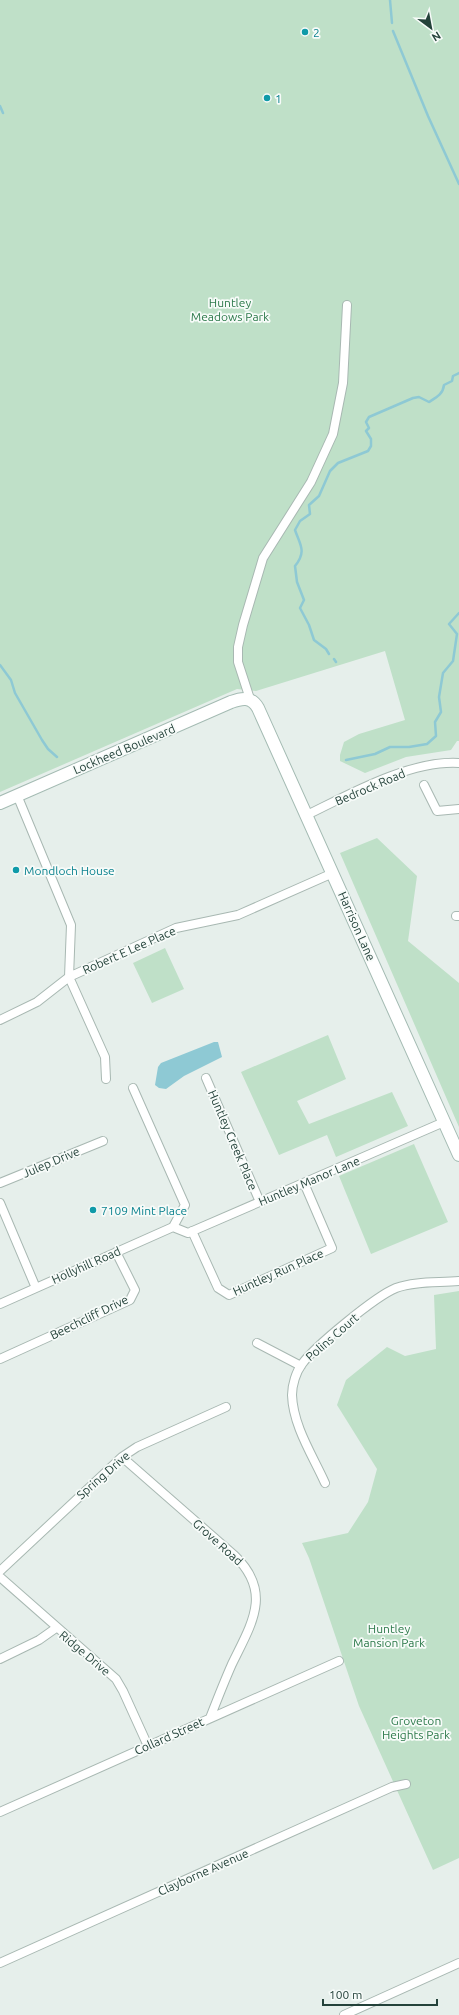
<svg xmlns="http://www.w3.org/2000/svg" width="459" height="2015" viewBox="0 0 459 2015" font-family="Ubuntu,sans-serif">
<rect width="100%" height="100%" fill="#e6efeb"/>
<path fill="#bfe0c8" d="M0,0H459V741H457L451,750L406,757L365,773L340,761V755L344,742L359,734L405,720L385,651L256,691L237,689L0,792Z
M377,838L417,876L408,941L459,983V1127L340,853Z
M165,948L184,989L152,1003L133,963Z
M328,1035L346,1079L297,1101L309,1124L392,1092L408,1126L336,1157L327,1135L279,1155L241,1072Z
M414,1144L448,1222L371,1254L339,1176Z
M459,1291V1858L433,1870L359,1706L309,1558L302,1543L348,1533L368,1502L377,1469L337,1405L346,1380L387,1347L405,1356L436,1349L434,1295Z"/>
<path fill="#8ec9d4" d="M214,1042H218L222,1057L184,1076L166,1089L159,1088L155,1085L158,1067L161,1063Z"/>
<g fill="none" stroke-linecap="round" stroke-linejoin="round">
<path stroke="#8ec9d4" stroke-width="2.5" d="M390,0L392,23
M393,31L428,116L459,184
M0,106L3,113
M329,654L326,649L314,640L309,625L300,608L304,600L297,582L295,566C307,551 300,545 295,530L300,521L310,514L309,505L319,496L330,471L338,463L368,451L371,446V439L366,431L369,428L366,422L369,417L413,398L419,397L429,402C437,397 443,394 444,385L452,381L453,376L459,373
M334,659L336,662
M0,665L11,680L15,693L42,740L48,749L57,757
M346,760L375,754L390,747H409L427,744L436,736L435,722L441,712L439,697L443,673L453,661L457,634L449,624L459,613"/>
<g stroke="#a8b8b2" stroke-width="10">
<path id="street" d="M250,699L238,662V647L243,625L263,558L311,482L333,434L343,383L347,305
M424,785L437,811L459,809
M17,795L71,925L69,977L105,1057L106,1079
M307,815C350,794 410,760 459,763
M456,916H459
M0,1020L37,1002L69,977L176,928L238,915L333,873
M206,1078L260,1202
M133,1088L185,1205L173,1227
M0,1183L103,1141
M0,1203L36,1288
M173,1227L188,1233L444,1122
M192,1231L218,1288L229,1295L332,1248L304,1183
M0,1304L173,1227
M257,1343L301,1366
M0,1359L130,1300L135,1290L116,1252
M122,1457L234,1555C273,1592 252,1623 232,1664C224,1682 217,1700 210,1718
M325,1483C313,1456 293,1426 292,1395C292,1385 296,1372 302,1364C315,1346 376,1296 396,1288C415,1281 439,1283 459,1281
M0,1571L122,1457L137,1447L226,1407
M0,1577L116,1679L123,1691L148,1746
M0,1659L39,1640L56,1628
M0,1812L339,1661
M0,1963L392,1787L406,1784
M344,2015L459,1963"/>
</g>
<g stroke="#a4bbb3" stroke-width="14">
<path id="secondary" d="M0,803L231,702C242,698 251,696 258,708L459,1155"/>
</g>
<use href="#street" stroke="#fff" stroke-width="8"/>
<use href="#secondary" stroke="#fff" stroke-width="12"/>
</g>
<g fill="#0f9aa8" stroke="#f7fbf9" stroke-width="1.5">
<circle cx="305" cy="32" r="4"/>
<circle cx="267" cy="98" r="4"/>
<circle cx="16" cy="870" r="4"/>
<circle cx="93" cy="1210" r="4"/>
</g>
<g text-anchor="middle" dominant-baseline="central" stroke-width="3.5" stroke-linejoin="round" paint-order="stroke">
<g font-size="12" fill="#0d838f" stroke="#f7fbf9" text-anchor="start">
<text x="313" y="32">2</text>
<text x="275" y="98">1</text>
<text x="24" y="870">Mondloch House</text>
<text x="101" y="1210">7109 Mint Place</text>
</g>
<g font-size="12" fill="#2d7a4b" stroke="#f7fbf9">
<text x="230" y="302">Huntley<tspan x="230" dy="14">Meadows Park</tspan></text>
<text x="389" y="1628">Huntley<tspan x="389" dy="14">Mansion Park</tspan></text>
<text x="416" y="1720">Groveton<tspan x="416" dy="14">Heights Park</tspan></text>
</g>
<g font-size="12" fill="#24423a" stroke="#f7fbf9">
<text transform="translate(124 749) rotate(-23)">Lockheed Boulevard</text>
<text transform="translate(370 787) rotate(-23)">Bedrock Road</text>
<text transform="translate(357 926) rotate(66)">Harrison Lane</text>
<text transform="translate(129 950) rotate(-24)">Robert E Lee Place</text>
<text transform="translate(233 1140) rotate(67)">Huntley Creek Place</text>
<text transform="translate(51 1162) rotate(-23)">Julep Drive</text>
<text transform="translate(309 1181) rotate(-23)">Huntley Manor Lane</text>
<text transform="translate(86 1265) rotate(-24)">Hollyhill Road</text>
<text transform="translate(278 1272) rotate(-24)">Huntley Run Place</text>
<text transform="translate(89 1317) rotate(-26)">Beechcliff Drive</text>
<text transform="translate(332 1337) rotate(-41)">Polins Court</text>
<text transform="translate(103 1475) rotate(-41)">Spring Drive</text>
<text transform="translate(218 1542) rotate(42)">Grove Road</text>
<text transform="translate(85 1653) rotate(40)">Ridge Drive</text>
<text transform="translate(169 1736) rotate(-24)">Collard Street</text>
<text transform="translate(203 1872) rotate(-24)">Clayborne Avenue</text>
</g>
</g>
<g transform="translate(431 28) rotate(148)" stroke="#f7fbf9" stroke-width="3" paint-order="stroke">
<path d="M0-3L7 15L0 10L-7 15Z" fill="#24423a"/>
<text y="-6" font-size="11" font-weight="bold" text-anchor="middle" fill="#24423a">N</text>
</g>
<path d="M323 1999v6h114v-6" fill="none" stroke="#24423a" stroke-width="2"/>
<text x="329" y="1999" font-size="12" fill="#24423a" stroke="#f7fbf9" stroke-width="3" paint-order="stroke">100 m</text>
</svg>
